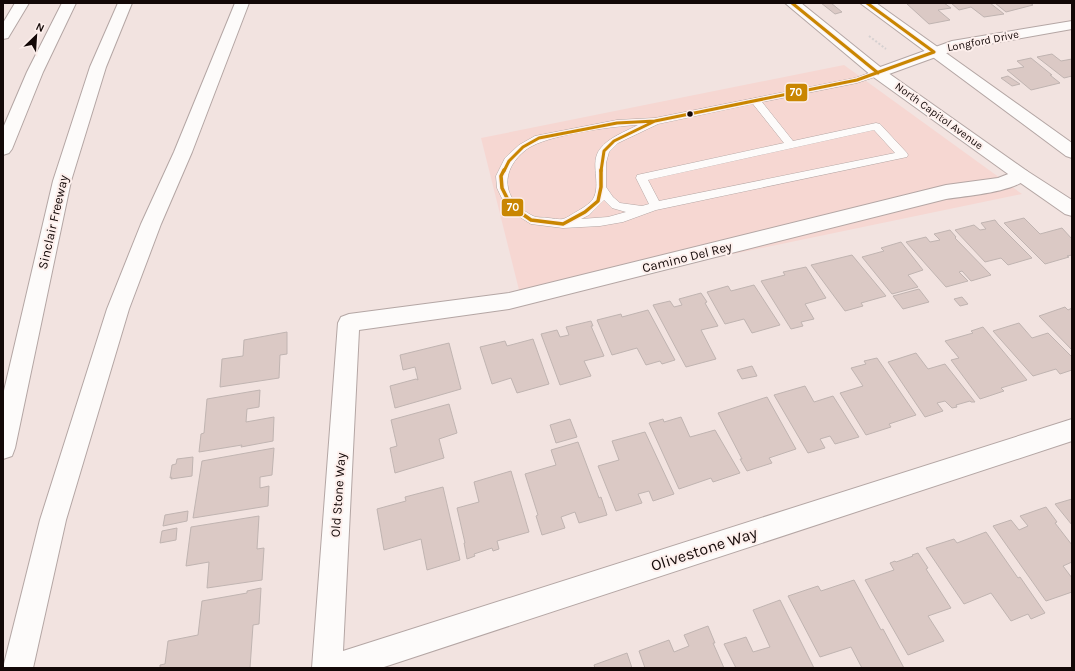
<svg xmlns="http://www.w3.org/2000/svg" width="1075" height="671" viewBox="0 0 1075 671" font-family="Karla,sans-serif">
<rect width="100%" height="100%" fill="#f2e3e0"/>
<path fill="#f6d7d2" d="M844,65L1022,194L521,298L481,138Z"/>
<path fill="#dbc9c5" stroke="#c0b4b1" d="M821,3H831L842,12L835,14Z
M915,3H944L951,8L938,10L950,20L929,24L907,4Z
M951,3H990L1004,14L984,17L971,7L959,10Z
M995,3H1030L1033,5L1006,12Z
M1052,54L1061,61L1072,59V76L1064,78L1037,57Z
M1031,58L1052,75H1050L1060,83L1031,90L1007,70L1024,67L1017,61Z
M1008,76L1020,84L1012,86L1001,78Z
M1024,218L1040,234L1062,228L1072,239V255L1067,256L1069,257L1045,264L1004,223Z
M995,220L998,224L1032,258L1008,265L1001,258L985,262L955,230L974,225L980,230L986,229L981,223Z
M950,230L956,237L955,238L991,275L971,281L962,271L959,272L968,281L946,287L906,242L926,237L930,242L940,240L934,234Z
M901,242L923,270L908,275L918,287L892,294L862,257L884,251L881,248Z
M852,255L886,296L861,303L863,306L845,311L811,265Z
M806,267L826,298L805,304L814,319L801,322L803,326L791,329L761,281L785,275L783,272Z
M754,285L780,325L752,333L744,319L725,324L707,292L728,286L731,291Z
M919,289L929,302L903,309L893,296Z
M701,293L707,302L705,303L718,326L701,330L716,359L686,367L653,305L670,301L674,307L682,305L679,299Z
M962,297L968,304L960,306L954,299Z
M1065,307L1068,310L1072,308V350L1039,316Z
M648,310L675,360L662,364L660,361L646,365L637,348L612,355L597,320L621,314L622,317Z
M591,321L593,326H591L604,356L584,361L591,376L560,385L541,334L557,330L560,337L569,335L566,327Z
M1019,323L1032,338L1048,333L1072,357V370L1060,374L1056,369L1033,376L993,331Z
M983,327L1027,380L1001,388L1004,391L980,399L951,360L959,358L945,341L973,333L971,331Z
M287,332V354L280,355L279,378L220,387L222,359L243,356L244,340Z
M533,339L549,384L517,393L511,378L492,384L480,347L505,341L507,346Z
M449,343L461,389L395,408L390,386L416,379L418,380L415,367L403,370L400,355Z
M916,353L928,369L945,364L975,402H971L970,401L956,405L957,407L952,408L945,401L937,403L943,411L925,417L888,362Z
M877,358L916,415L889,424L891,427L866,435L840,393L863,386L851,368L866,364L864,361Z
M752,366L757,376L742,379L737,370Z
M805,386L814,402L833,396L859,437L835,444L830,436L820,439L825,448L808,453L774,395Z
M260,390L259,407L247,409L246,422L274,417L273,441L241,447L242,445L199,452L201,434L204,433L207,399Z
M767,397L796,449L769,458L772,463L747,471L740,459H742L718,413Z
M449,404L457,433L439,439L444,458L395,473L390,448L397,446L391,420Z
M681,417L690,437L715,430L740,473L713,482L711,478L679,489L649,423L663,419L664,422Z
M570,419L577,437L556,443L550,425Z
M645,432L674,494L653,501L649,491L638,494L642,503L616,511L598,466L619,460L612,441Z
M578,442L599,498L601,497L607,515L579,523L575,512L561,517L565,528L542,535L536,516L538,515L525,474L556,465L551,450Z
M274,448L272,475L260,477V488L269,486L268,506L193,518L202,461Z
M193,457L192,476L171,479L172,477L170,478L172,465L176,464L177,459Z
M511,471L529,532L497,541L499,549L493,551L492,548L474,554L475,556L467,559L464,543H465L457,508L479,502L474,482Z
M443,487L460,560L427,570L421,539L384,550L377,509L406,501L405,497Z
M1072,499V525L1055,504Z
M1046,507L1057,522L1055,523L1072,545V562L1063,566L1072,578V592L1046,601L993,526L1011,520L1019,530L1028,526L1020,516Z
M188,511L187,521L163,526L165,515Z
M259,516L257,549L264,548L262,580L207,588L209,562L186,566L191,527Z
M177,528L176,540L160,543L162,531Z
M986,532L1018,578L1020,577L1045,613L1031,619L1028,614L1011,621L991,593L964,604L926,548L954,539L957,543Z
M918,553L928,568L926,569L951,608L928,616L944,641L908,655L865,580L894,570L890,563L895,561L896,562L913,556L912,555Z
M854,580L881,630L883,629L904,668H862L851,647L820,657L788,596L818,586L821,591Z
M261,588L259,624L253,625L250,668H160V665L165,664L168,641L198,635L202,601L247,593V591Z
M780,600L814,668H736L724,644L746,637L753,652L770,647L753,610Z
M708,626L715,643H713L724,668H645L639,651L669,640L674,652L689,646L684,635Z
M627,653L632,668H595L594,665Z"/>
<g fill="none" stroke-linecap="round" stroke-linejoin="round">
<g stroke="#b4a6a4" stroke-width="1">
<path id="lane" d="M878,70L883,73L881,75L857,83L762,102L793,141L876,123L880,124L907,153L908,155L907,157L656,210L623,222L600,226L563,228L531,224L507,209L497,188L496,176L505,158L519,145L535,136L617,120L655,118L855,78ZM753,104L784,143L637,175L636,178L649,204L642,206L620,203L613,197L606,187V163L609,152L618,143L658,124ZM638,125C625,132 609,137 600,149C589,163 602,184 593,199C590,204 581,209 576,212C572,214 567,218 563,219C559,220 552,218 548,218C543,217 537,218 533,216C501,200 499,170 527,149C546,135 613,126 638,125ZM874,130L895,153L659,201L648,180ZM604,200L612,208L626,212L608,217L581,219L589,215Z"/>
</g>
<g stroke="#b4a6a4" stroke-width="2">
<path id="street" d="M1072,21V29L955,50L878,78L872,76L870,73L872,70L952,41Z
M1021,169L1027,171L1030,175C1020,192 965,196 946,199L509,309L359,330L343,651L1072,419V441L381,668H312L338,323L341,317L349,314L509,293L946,185L998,178Z"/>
</g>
<g stroke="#b4a6a4" stroke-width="2">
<path id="primary" d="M785,3H801L884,70L1027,171L1072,200V216L1065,214L1015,179L872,76Z
M860,3H876L1072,143V158L1066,156Z"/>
</g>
<g stroke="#b4a6a4" stroke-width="2">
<path id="highway" d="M15,3H29L8,38L3,39V23Z
M62,3H76L43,72L12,149L9,153L3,155V128L27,72Z
M118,3H132L106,67L71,181L15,448L12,456L3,459V395L53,181L90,67Z
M235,3H249L192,152L161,224L129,309L66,520L33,668H3L40,520L107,309L141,224L174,152Z"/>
</g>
<path stroke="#d5d0d0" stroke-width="2" stroke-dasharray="2 2" stroke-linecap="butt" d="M869,36L886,49"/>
<use href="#lane" fill="#fdfbfa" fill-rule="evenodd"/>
<use href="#street" fill="#fdfbfa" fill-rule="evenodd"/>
<use href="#primary" fill="#fdfbfa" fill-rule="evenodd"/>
<use href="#highway" fill="#fdfbfa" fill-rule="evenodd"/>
<g stroke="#fdefec" stroke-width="5">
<path id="bus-1-far1" d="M792,3L878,73
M867,3L934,52
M655,121L857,80L934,52
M504,171L509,161L523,147L539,138L617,123L655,121L614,141L604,151L601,171"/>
</g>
<g stroke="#fdefec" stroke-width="6">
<path id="bus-1" d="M504,170L501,176L502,188L511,206L531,220L563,224L585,212L598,201L601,187V170"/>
</g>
<use href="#bus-1-far1" stroke="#c98601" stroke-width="3"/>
<use href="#bus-1" stroke="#c98601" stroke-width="3.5"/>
</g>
<circle fill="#130807" stroke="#fdefec" stroke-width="1.5" cx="690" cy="114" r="3.5"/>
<g text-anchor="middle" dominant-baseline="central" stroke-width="4" stroke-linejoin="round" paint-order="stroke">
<g font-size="11" fill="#130807" stroke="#fdefec">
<text transform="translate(983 41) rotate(-11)">Longford Drive</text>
<text transform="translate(939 116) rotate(36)">North Capitol Avenue</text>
</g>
<g font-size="13" fill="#130807" stroke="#fdefec">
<text transform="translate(53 222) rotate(-77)">Sinclair Freeway</text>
<text transform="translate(687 257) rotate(-14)">Camino Del Rey</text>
<text transform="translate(338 495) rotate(-86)">Old Stone Way</text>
</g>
<g font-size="16" fill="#130807" stroke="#fdefec">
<text transform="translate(704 549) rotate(-18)">Olivestone Way</text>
</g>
</g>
<g stroke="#fdefec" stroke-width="1.5">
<rect x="785" y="83" width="23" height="19" rx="4" fill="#c98601"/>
<rect x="501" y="198" width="23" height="19" rx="4" fill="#c98601"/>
</g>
<g font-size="11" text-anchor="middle" font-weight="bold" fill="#fff">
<text x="796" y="96">70</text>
<text x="513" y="211">70</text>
</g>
<rect width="1075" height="671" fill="none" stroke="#130807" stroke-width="8"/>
<g transform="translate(36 36) rotate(25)" stroke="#fdefec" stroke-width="3" paint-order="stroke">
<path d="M0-3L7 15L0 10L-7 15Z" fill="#130807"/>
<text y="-6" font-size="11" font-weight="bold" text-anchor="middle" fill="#130807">N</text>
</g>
</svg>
